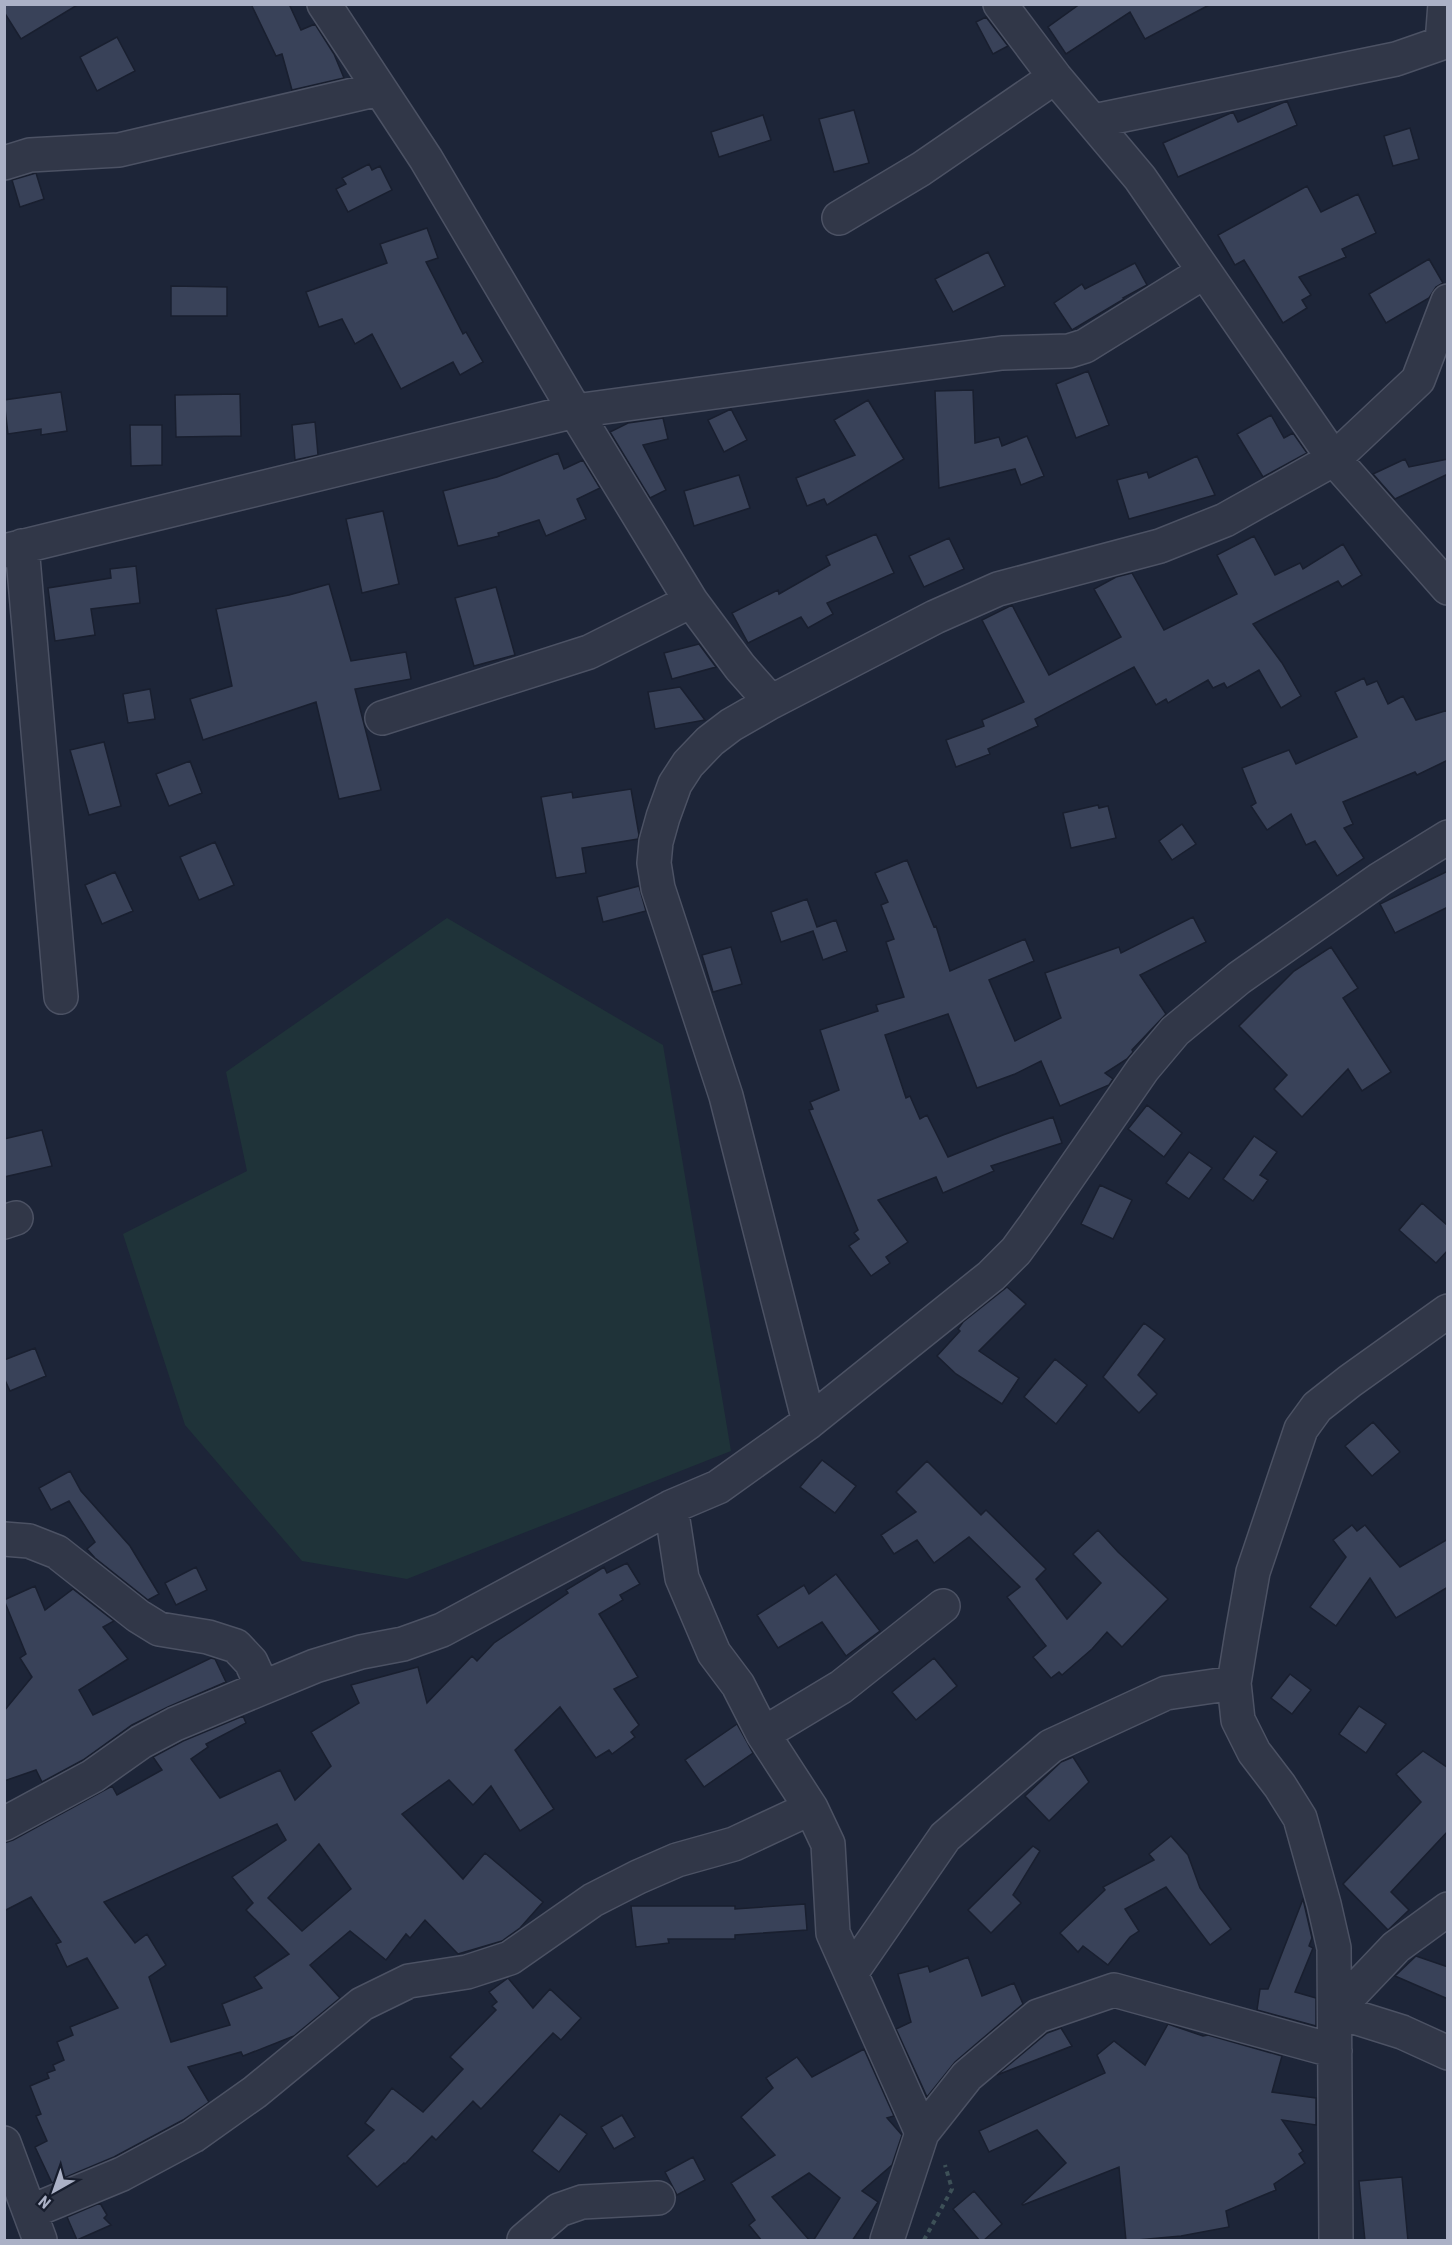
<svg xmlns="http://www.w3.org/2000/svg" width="1452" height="2245" viewBox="0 0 1452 2245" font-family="'Roboto Condensed',sans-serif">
<rect width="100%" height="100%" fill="#1d2538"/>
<path fill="#1f3339" d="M447,918L663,1045L731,1451L407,1579L302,1561L185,1425L123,1234L247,1171L226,1072Z"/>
<path fill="#394259" stroke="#191f2f" stroke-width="1.5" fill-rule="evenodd" d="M4,4H79L21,39L4,12Z
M251,4H289L301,30L315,24L334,54L344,78L292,90L282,54L276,56Z
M1080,4H1211L1145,39L1130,12L1066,54L1048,27Z
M986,17L1008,46L993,54L976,22Z
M117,37L135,71L97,91L80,57Z
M1287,101L1297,125L1178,177L1163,143L1233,112L1238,122Z
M854,110L869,163L834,172L819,119Z
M763,115L771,140L719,157L711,132Z
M1410,128L1419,159L1393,166L1384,136Z
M369,164L372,170L380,166L392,190L348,212L336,189L346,184L342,178Z
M36,173L44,199L20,207L12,180Z
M1307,186L1321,212L1358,194L1376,233L1342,249L1346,257L1299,277L1311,295L1302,300L1307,308L1283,323L1244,260L1235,265L1218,235Z
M427,228L438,258L426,262L463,334L466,332L483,362L460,375L453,362L401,389L372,334L355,344L342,319L319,327L306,292L387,263L380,244Z
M988,252L1005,286L953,312L935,279Z
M1429,259L1443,283L1436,287L1429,298L1386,323L1369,294Z
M1135,263L1147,285L1123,298L1124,299L1072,330L1054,303L1082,284L1085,289Z
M171,286L227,287V316H171Z
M1088,371L1109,425L1076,438L1056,384Z
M973,390L975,443L999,437L1002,446L1027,436L1044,476L1021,485L1015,469L939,488L935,391Z
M61,392L67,431L41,435V429L8,434L4,400Z
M240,394L241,436L176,437L175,395Z
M868,400L904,459L827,505L824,499L807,506L796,478L855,455L834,420Z
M731,409L747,440L724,452L708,420Z
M1271,415L1284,438L1293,433L1307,453L1263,477L1237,434Z
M663,418L668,439L643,445L666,490L650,498L610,432L628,423Z
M315,422L318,455L295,460L292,425Z
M130,425H162V465L131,466Z
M558,453L564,469L583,460L600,488L577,499L586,519L546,536L539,520L498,533L499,536L458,546L443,491L497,477Z
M1197,456L1215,495L1129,519L1117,480L1147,472L1149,478Z
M1405,459L1409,467L1448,459V474L1395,499L1373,474Z
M739,475L750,508L694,526L684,491Z
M383,511L399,584L362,593L346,519Z
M876,534L894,573L827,603L833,614L808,628L801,617L748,643L732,613L778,590L779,594L830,565L826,556Z
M1254,536L1275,575L1300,563L1303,569L1343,544L1362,575L1342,587L1338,581L1253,624L1282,663L1301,696L1281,708L1259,670L1227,688L1224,683L1213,688L1208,680L1168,703L1166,699L1156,705L1134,667L1035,719L1038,726L988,749L990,754L956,767L946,740L984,726L982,720L1024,702L982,620L1012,605L1049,675L1121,637L1094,589L1116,577L1132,573L1164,630L1237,594L1217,555Z
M949,538L964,569L924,587L909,556Z
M136,566L140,603L91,609L95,635L55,641L48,588L111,578L110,569Z
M329,584L351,661L406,652L411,679L355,689L381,790L339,799L316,702L203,740L190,699L232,686L216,609L289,595Z
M496,587L515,655L474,666L455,598Z
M699,644L716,667L672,679L664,653Z
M1364,678L1367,685L1377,681L1388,704L1403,696L1416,720L1448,710V760L1417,775L1415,772L1343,802L1353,824L1344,828L1364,858L1337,876L1315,841L1306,845L1291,814L1267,830L1251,806L1256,803L1242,768L1289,750L1296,764L1357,737L1335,692Z
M680,687L705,720L655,729L648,692Z
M150,689L155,719L128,723L123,694Z
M104,742L121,806L89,815L70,750Z
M190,761L202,793L169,806L156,774Z
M631,789L639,835L638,839L582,848L586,873L556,878L541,797L572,792L573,798Z
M1098,805L1099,808L1108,806L1116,838L1071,848L1063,813Z
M1182,824L1196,844L1172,860L1159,841Z
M215,842L234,885L199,900L180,857Z
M907,860L934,927L936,926L950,971L1025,939L1034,961L989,980L1015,1041L1061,1018L1045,973L1119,947L1121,953L1193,917L1206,942L1140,975L1166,1014L1132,1050L1133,1052L1127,1059L1105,1073L1113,1079L1109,1085L1060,1106L1041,1061L1015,1074L977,1088L948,1014L885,1035L906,1098L910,1096L920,1119L927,1115L948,1157L1003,1135L1053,1117L1062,1143L991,1166L994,1171L943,1193L936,1177L878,1200L908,1242L886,1257L890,1263L871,1276L849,1246L859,1239L854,1233L858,1230L809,1110L813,1109L810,1102L839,1090L820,1030L878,1011L876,1005L904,997L886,942L894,939L881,905L888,902L875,873Z
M1448,871V907L1395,933L1380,904Z
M115,872L133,911L102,924L85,885Z
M639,886L646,911L603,922L597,897Z
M807,899L817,927L836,920L847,951L823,960L813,931L781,942L771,912Z
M731,947L742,984L713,992L702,955Z
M1331,947L1358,988L1343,998L1391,1072L1362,1091L1348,1069L1302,1117L1274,1089L1287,1075L1239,1026L1294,971Z
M1147,1105L1182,1133L1164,1157L1128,1129Z
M42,1130L52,1166L4,1177V1139Z
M1254,1136L1277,1152L1260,1175L1268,1180L1253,1201L1223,1179Z
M1189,1152L1212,1168L1189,1199L1166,1183Z
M1100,1185L1132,1200L1113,1239L1081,1224Z
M1422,1203L1448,1226V1250L1436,1263L1399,1230Z
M1007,1287L1026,1304L979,1351L1019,1378L1002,1404L956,1374L937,1356L960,1331L958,1329L963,1322Z
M1144,1323L1165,1339L1138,1375L1157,1394L1139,1413L1103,1377Z
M35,1348L46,1376L10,1391L4,1378V1360Z
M1055,1359L1087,1385L1056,1424L1024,1397Z
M1373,1422L1400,1452L1372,1476L1345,1446Z
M822,1460L856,1486L835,1513L800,1487Z
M927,1461L981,1515L986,1510L1046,1569L1036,1579L1067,1619L1101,1583L1073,1554L1098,1530L1118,1552L1168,1599L1122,1647L1107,1632L1092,1649L1062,1675L1059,1672L1051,1678L1033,1657L1046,1646L1007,1597L1020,1587L969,1537L934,1563L917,1540L894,1554L881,1535L916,1512L896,1492Z
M70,1471L81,1491L130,1546L159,1594L148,1600L95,1558L87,1549L95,1542L69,1501L51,1510L39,1488Z
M1352,1525L1357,1531L1365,1525L1400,1567L1448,1539V1587L1396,1618L1370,1578L1336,1626L1310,1607L1346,1557L1333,1540Z
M627,1563L640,1584L620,1595L623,1600L599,1614L638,1677L614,1689L639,1725L631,1732L635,1737L612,1754L609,1750L596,1758L560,1707L515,1750L554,1809L520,1831L491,1786L473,1805L449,1780L402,1814L463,1879L485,1853L543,1902L520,1928L502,1941L458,1954L425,1920L410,1938L406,1934L386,1960L350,1931L310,1965L340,1998L294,2036L243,2056L241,2052L188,2067L209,2102L183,2120L114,2157L52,2183L35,2147L47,2141L36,2116L41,2114L30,2086L49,2078L47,2073L55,2070L53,2065L64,2060L57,2042L73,2035L70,2027L118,2008L87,1958L67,1967L56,1944L61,1942L31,1897L4,1911V1843L13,1840L112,1786L117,1795L162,1770L153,1757L183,1741L243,1716L246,1723L206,1744L208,1747L191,1759L220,1798L280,1770L295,1800L331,1766L311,1732L359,1703L351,1685L418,1667L427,1703L472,1656L477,1661L494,1643L568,1593L566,1590L604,1567L607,1573ZM277,1824L286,1840L232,1877L253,1903L246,1910L289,1954L254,1977L262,1988L222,2004L230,2025L171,2042L149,1977L166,1965L147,1934L135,1943L104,1902ZM319,1844L351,1889L302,1931L268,1898Z
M196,1567L207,1590L176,1605L165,1583Z
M836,1574L880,1631L846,1656L822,1622L778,1648L757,1615L804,1585L809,1594Z
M35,1586L45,1610L73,1589L114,1621L103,1627L128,1659L79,1690L93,1715L211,1658L215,1659L226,1682L168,1707L132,1725L83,1760L42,1782L36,1770L4,1781V1711L32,1677L20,1658L26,1654L4,1600Z
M934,1658L957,1686L916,1720L892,1692Z
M1290,1674L1311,1690L1292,1714L1271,1698Z
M1359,1706L1386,1724L1366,1753L1339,1734Z
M737,1724L753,1753L704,1787L685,1760Z
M1423,1751L1448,1768V1831L1391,1892L1409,1910L1388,1930L1343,1884L1421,1802L1396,1774Z
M1073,1757L1089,1782L1049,1821L1025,1796L1061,1762Z
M1171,1836L1188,1855L1200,1888L1231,1929L1210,1945L1166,1887L1125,1909L1139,1931L1130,1937L1108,1965L1083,1946L1078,1952L1060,1933L1105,1890L1103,1887L1154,1860L1149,1854Z
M1033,1846L1040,1851L1013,1895L1021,1903L991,1933L968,1910Z
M1303,1899L1312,1938L1309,1946L1313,1948L1295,1992L1316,1998V2026L1257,2010L1260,1989H1268Z
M805,1904L807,1930L735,1935V1939H668L669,1943L636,1947L631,1906H735V1909Z
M1416,1956L1448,1967V1999L1395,1976Z
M968,1957L982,1996L1014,1983L1023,2004L955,2062L927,2097L896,2029L911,2022L898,1974L928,1966L930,1972Z
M508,1978L533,2008L550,1989L581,2018L561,2040L553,2033L481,2109L473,2101L436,2140L432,2136L405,2164L404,2163L377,2187L347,2156L374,2130L365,2123L392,2088L423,2112L463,2069L450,2057L496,2010L492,2006L497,2002L489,1992Z
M1168,2024L1203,2036L1208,2035L1282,2056L1272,2092L1316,2098V2125L1282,2120L1303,2151L1299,2154L1305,2163L1274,2184L1276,2190L1226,2211L1229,2227L1181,2236L1126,2241L1119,2167L1023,2205L1022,2204L1066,2163L1037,2130L989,2152L979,2131L1105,2073L1097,2055L1114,2041L1145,2065Z
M1061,2028L1072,2046L997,2075L1047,2033Z
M864,2049L894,2116L887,2118L902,2135L892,2165L862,2191L878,2202L852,2241H813L840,2198L809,2173L772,2197L810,2241H762L749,2225L755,2220L731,2183L775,2155L741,2117L773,2088L766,2078L797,2057L812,2077Z
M560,2114L587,2134L559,2172L532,2151Z
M622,2115L635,2137L614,2149L601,2127Z
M693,2157L705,2180L677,2195L665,2172Z
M1402,2177L1408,2241H1365L1359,2181Z
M974,2191L1002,2224L983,2241H980L953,2209Z
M100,2203L107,2215L104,2218L111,2225L77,2240L67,2217Z"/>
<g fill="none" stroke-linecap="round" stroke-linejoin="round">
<g stroke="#4c5264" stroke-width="36">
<path id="minor" d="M324,4L426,159L575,411L691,601L740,667L771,702
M1000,4L1055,77L1140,178L1334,459L1448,588
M1094,121L1396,59L1442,43L1445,4
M4,163L30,155L119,150L379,89
M839,218L921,169L1055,77
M22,546L61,997
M4,551L575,411L1002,353L1069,351L1085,346L1204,272
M382,718L589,652L691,601
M4,1222L16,1218
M809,1422L726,1096L658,888L654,863L656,842L663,817L675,784L688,764L710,741L731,725L771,702L935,617L998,589L1160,546L1225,520L1334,459L1418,380L1448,301
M671,1507L682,1578L714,1653L738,1685L763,1734L811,1808L828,1844L833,1933L922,2133L887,2240
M4,1539L29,1541L57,1552L138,1616L159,1629L208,1637L236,1646L251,1662L262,1686
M763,1734L841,1687L943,1606
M4,1824L93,1776L141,1742L175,1724L315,1666L361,1652L403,1644L442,1630L671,1507L718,1487L809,1422L991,1276L1016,1251L1035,1225L1143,1069L1175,1031L1239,978L1380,879L1448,837
M1448,1909L1396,1947L1335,2011L1402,2032L1448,2053
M851,1973L945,1837L1051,1746L1166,1693L1234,1683
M922,2133L967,2076L1038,2016L1114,1990L1335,2051
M4,2143L40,2240
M30,2212L122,2174L193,2136L255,2092L362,2004L409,1981L467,1972L510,1958L593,1900L638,1877L677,1860L734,1844L811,1808
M524,2240L559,2210L582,2202L658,2198
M1336,2240L1334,1948L1324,1904L1300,1818L1280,1786L1254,1752L1238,1720L1234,1683L1242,1634L1253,1572L1301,1429L1317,1407L1350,1381L1448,1311"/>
</g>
<path stroke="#3d5057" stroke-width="4" stroke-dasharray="4.5 4.5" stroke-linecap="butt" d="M924,2240L952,2189L945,2165"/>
<use href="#minor" stroke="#313748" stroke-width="33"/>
</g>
<rect width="1452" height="2245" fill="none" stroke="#abb1c6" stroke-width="12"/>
<g transform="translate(54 2191) rotate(220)" stroke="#171d2d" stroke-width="4.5" paint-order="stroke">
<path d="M0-4.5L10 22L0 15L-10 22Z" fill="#abb1c6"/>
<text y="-9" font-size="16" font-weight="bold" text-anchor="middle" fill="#abb1c6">N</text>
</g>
</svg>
